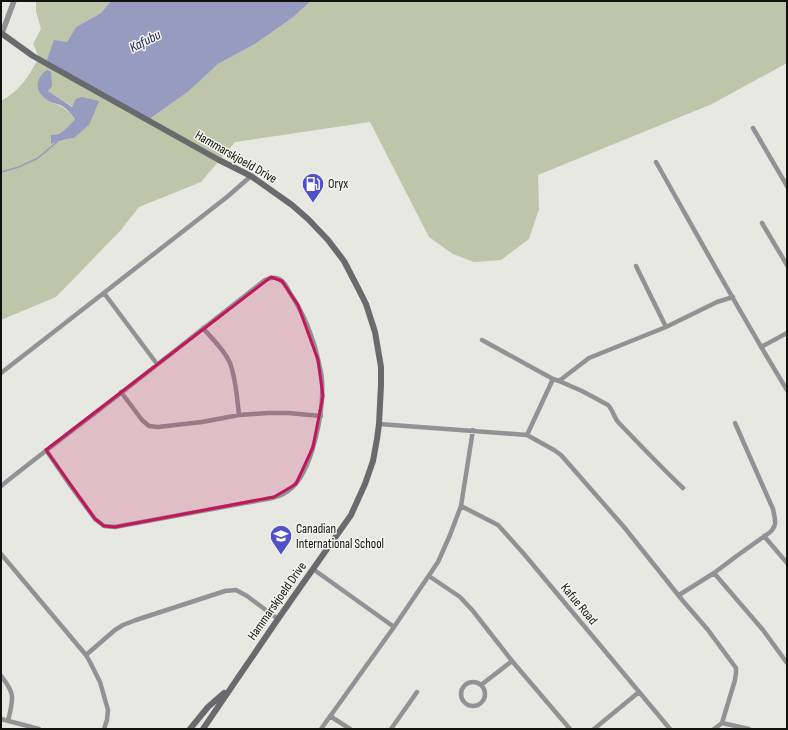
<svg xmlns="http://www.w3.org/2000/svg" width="788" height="730" viewBox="0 0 788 730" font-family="'Sofia Sans Condensed',sans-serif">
<rect width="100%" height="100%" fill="#e6e8e1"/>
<path fill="#bec5a8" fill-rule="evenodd" d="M36,1H111L101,13L76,27L67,42L148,120L189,91L218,64L255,44L292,18L311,1H787V63L712,104L538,175L539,209L529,239L501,260L474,262L453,254L429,237L370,122L235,142L201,182L139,207L120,231L56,297L1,320V101C22,89 28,77 39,57L33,44L41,29L36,11ZM48,91L73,107L89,125L74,138L63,140L51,144V135L59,134L67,129L75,119C67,110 63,106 52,103Z"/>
<path fill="#959cbf" d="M111,1H311L292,18L255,44L218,64L189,91L148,120L46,63L54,40L67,42L76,27L101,13Z
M47,70L51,72L52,86L48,91L72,107L76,99L82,97L99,101L89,125L74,138L63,140L51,144V135L59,134L67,128L75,119C71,114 67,109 62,106C59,104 56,104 53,103C36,96 32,81 47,70Z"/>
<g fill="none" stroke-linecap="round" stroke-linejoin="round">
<path stroke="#959cbf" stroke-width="1.5" d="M1,172L19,167L38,158L57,142"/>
<path stroke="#919295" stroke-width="4.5" d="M753,128L787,186
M656,162C699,238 741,315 787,390
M762,223L787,265
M636,266L666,327
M104,293L157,364
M203,328C212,339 224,349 230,363C236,379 237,398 239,415
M482,340L553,379L527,435
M761,347L787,333
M1,373L227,197L251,176
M553,379L559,381L589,358L666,327L717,302L733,297
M559,381L582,391L608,405C613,410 614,418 619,423C640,445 661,467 683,488
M121,392L142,420L149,426L158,427L202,422L239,415L268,413H288L321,416
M379,424L527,435L554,450L561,455L624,527L683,601L708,630L736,668V673L735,680L722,723L714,729
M1,486C41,454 81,424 121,393C169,355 217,318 265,280C269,278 272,277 276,278C283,279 287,287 290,293C305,315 313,336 319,363C320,369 322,375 322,381C324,409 313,474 288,491C279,498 267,499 256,501L115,527L104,526L95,519L70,485L46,450
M461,506L498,525L524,554L670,729
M764,536L787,563
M1,554L86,655L90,662L100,682L108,710L107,720L104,729
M313,569L394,627
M714,573L738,555L769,533C778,526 775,519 773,509L735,423
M429,576L460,597L473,611L512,661L570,729
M679,595L714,573L763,630L787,663
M86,655L115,630L123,625L136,620L225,591L236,590L247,596L278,619
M1,676C16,694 13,699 8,721
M461 694a12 12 0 1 1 24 0a12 12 0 1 1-24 0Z
M481,685L512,661
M330,716L350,729
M1,719L39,729
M722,723L749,729
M321,729L394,627L438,562L450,535L461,506L473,430
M391,729L417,692
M594,729L639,692"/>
<path stroke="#919295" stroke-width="5.5" d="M2,33L14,1"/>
<path stroke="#696a6e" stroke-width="6" d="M1,33L33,56L219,160L251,176L292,205L308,219L328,240L344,261L359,290L366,304L375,332L381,367V385L379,424L377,439L373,461L365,484L351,515L301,586L278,619L203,729
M190,729L208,707L224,693"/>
</g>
<path fill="#c2185b" fill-opacity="0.2" stroke="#c2185b" stroke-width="3" stroke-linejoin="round" d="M271,277L282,281L298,305L318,360L323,396L313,447L296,484L274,497L115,527L104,526L95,519L46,450Z"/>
<defs>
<g id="fuel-pin" transform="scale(1.15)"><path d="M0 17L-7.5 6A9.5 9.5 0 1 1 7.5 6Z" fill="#4f52c9" stroke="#f4f5ee"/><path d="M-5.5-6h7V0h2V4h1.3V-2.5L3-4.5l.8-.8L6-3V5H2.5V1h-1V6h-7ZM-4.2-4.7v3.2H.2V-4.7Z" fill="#fff"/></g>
<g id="school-pin" transform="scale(1.15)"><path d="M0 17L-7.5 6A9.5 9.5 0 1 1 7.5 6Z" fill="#4f52c9" stroke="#f4f5ee"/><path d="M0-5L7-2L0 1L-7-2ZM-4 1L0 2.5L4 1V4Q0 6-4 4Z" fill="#fff"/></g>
</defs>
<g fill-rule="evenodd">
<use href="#fuel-pin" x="313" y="184"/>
<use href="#school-pin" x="281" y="536"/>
</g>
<g text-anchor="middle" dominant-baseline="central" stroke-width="3" stroke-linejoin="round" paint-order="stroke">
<g font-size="13" fill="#11110f" stroke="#f4f5ee">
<text transform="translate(236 157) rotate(30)">Hammarskjoeld Drive</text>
<text transform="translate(277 601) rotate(-55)">Hammarskjoeld Drive</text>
<text transform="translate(579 604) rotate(50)">Kafue Road</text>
</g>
<g font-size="13" fill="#11110f" stroke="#f4f5ee" text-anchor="start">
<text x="328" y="184">Oryx</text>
<text x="296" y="529">Canadian<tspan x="296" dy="15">International School</tspan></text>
</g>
<g font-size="14" font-style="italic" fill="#222553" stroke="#f4f5ee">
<text transform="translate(145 41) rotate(-27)">Kafubu</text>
</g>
</g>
<rect width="788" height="730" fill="none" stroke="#11110f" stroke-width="4"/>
</svg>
